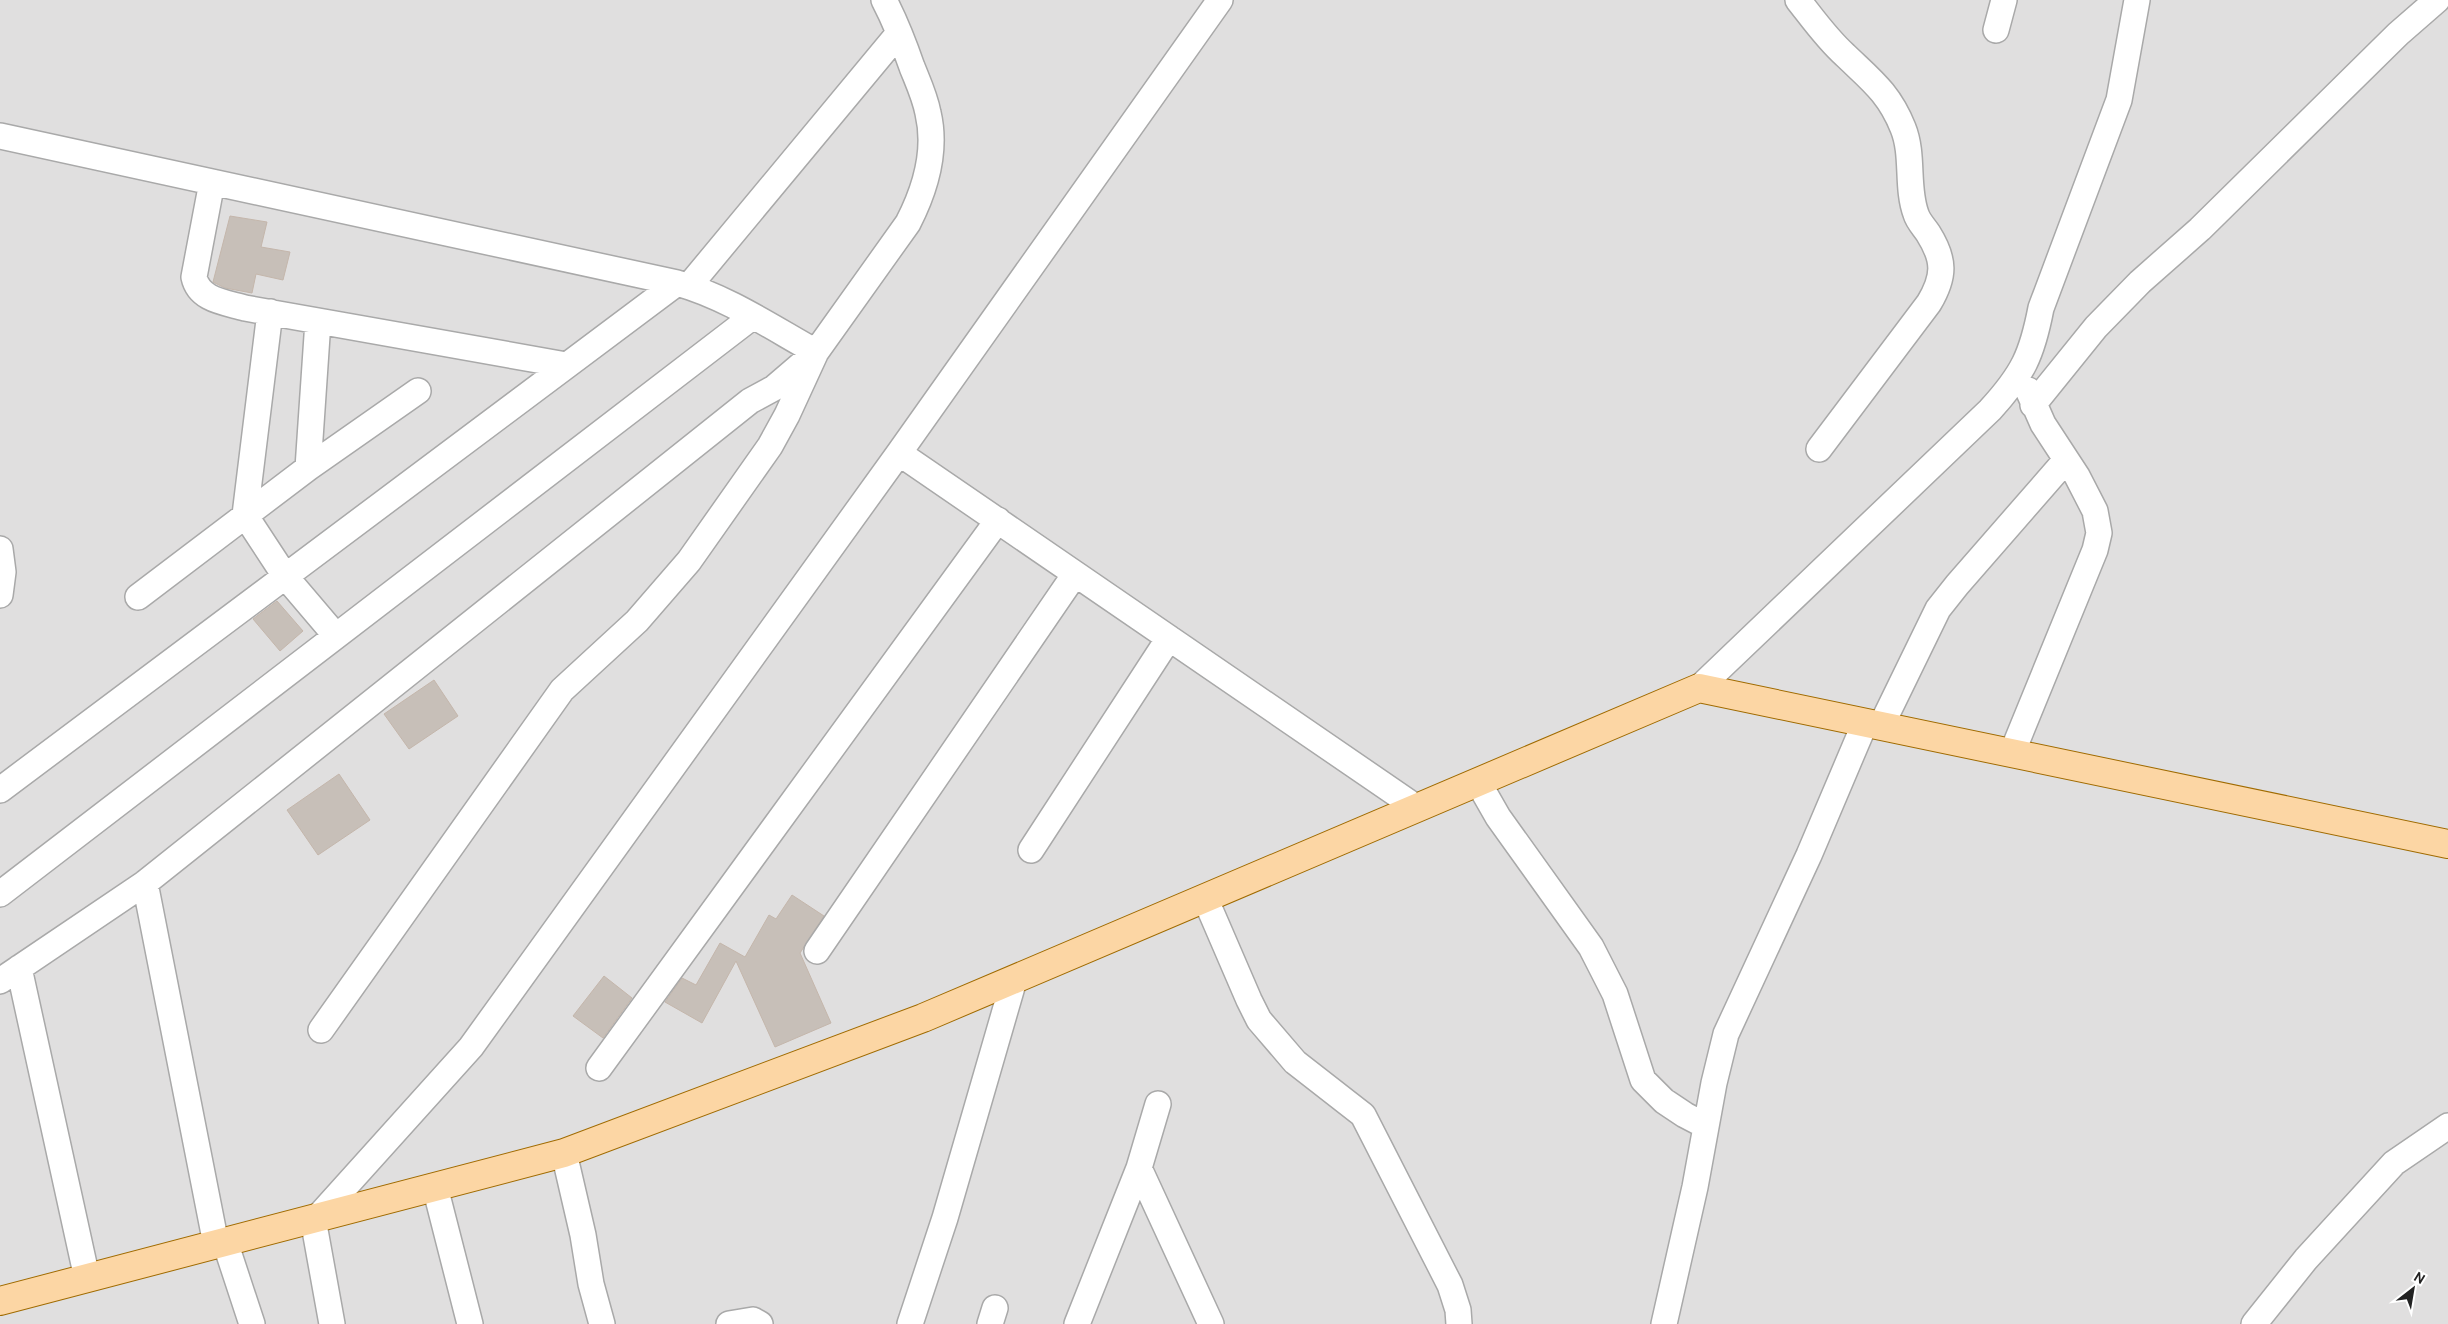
<svg xmlns="http://www.w3.org/2000/svg" width="2448" height="1324" viewBox="0 0 2448 1324" font-family="Cabin,sans-serif">
<rect width="100%" height="100%" fill="#f2efe9"/>
<path fill="#e0dfdf" d="M0,0H2448V1324H0Z"/>
<path fill="#c7bfb8" stroke="#c4b6ab" d="M230,216L267,222L261,247L290,252L283,280L256,274L252,293L225,288L213,282Z
M277,601L303,631L280,651L253,619Z
M434,680L458,716L409,749L384,714Z
M339,774L370,820L318,855L287,810Z
M792,895L824,916L800,953L831,1023L775,1047L736,961L702,1023L665,1002L682,978L696,985L720,943L745,957L769,915L776,919Z
M604,976L632,998L603,1038L573,1016Z"/>
<g fill="none" stroke-linecap="round" stroke-linejoin="round">
<g stroke="#a9a9a9" stroke-width="28">
<path id="minor" d="M1798,0C1813,19 1827,39 1845,55C1871,80 1889,93 1903,128C1914,155 1906,187 1916,214C1918,221 1924,227 1928,233C1945,260 1945,276 1929,303L1819,449
M1996,30L2004,0
M0,136L677,283C727,297 771,327 816,352L787,415L770,446L689,561L637,621L562,690L321,1030
M212,182L194,277C199,300 224,302 245,308L566,365
M689,286L899,33
M270,312L245,515L285,576L336,636
M2033,405L2096,327L2140,282L2200,229L2398,34L2437,0
M899,453L1417,808
M308,468L318,321
M0,549L3,572L0,595
M138,597L308,468L418,391
M1699,688L1990,410C2023,374 2032,355 2041,308L2119,100L2137,0
M1881,726L1938,609L1957,585L2066,460
M2012,753L2095,550L2099,533L2095,511L2077,476L2043,424L2028,390
M1478,782L1498,817L1591,947L1615,994L1643,1080L1664,1101L1685,1115L1706,1126
M0,790L677,283
M1031,850L1169,638
M145,883L216,1244
M0,894L752,317
M1205,898L1249,1000L1259,1020L1295,1062L1363,1115L1450,1285L1458,1310L1459,1324
M817,951L1075,574
M19,968L87,1278
M0,981L145,883L750,401L774,388L816,352L908,223C925,190 937,151 928,113C925,97 918,82 912,67C904,44 895,21 884,0
M599,1068L998,520
M564,1153L583,1235L591,1284L602,1324
M1139,1168L1211,1324
M435,1187L470,1324
M317,1218L471,1047L899,453L1220,0
M313,1219L332,1324
M225,1242L252,1324
M729,1324L753,1320L760,1324
M910,1324L945,1218L1014,980
M990,1324L995,1308
M1077,1324L1139,1168L1158,1104
M1664,1324L1695,1187L1714,1083L1726,1034L1809,855L1865,723
M2254,1324L2306,1259L2394,1163L2448,1126"/>
</g>
<g stroke="#a06b00" stroke-width="30">
<path id="major" d="M0,1301L564,1153L923,1018L1699,688L2448,844"/>
</g>
<use href="#minor" stroke="#fff" stroke-width="25"/>
<use href="#major" stroke="#fcd6a4" stroke-width="28"/>
</g>
<g transform="translate(2413 1289) rotate(31)" stroke="#ffffff" stroke-width="4" paint-order="stroke">
<path d="M0-4L9 19L0 12L-9 19Z" fill="#222222"/>
<text y="-8" font-size="14" font-weight="bold" text-anchor="middle" fill="#222222">N</text>
</g>
</svg>
